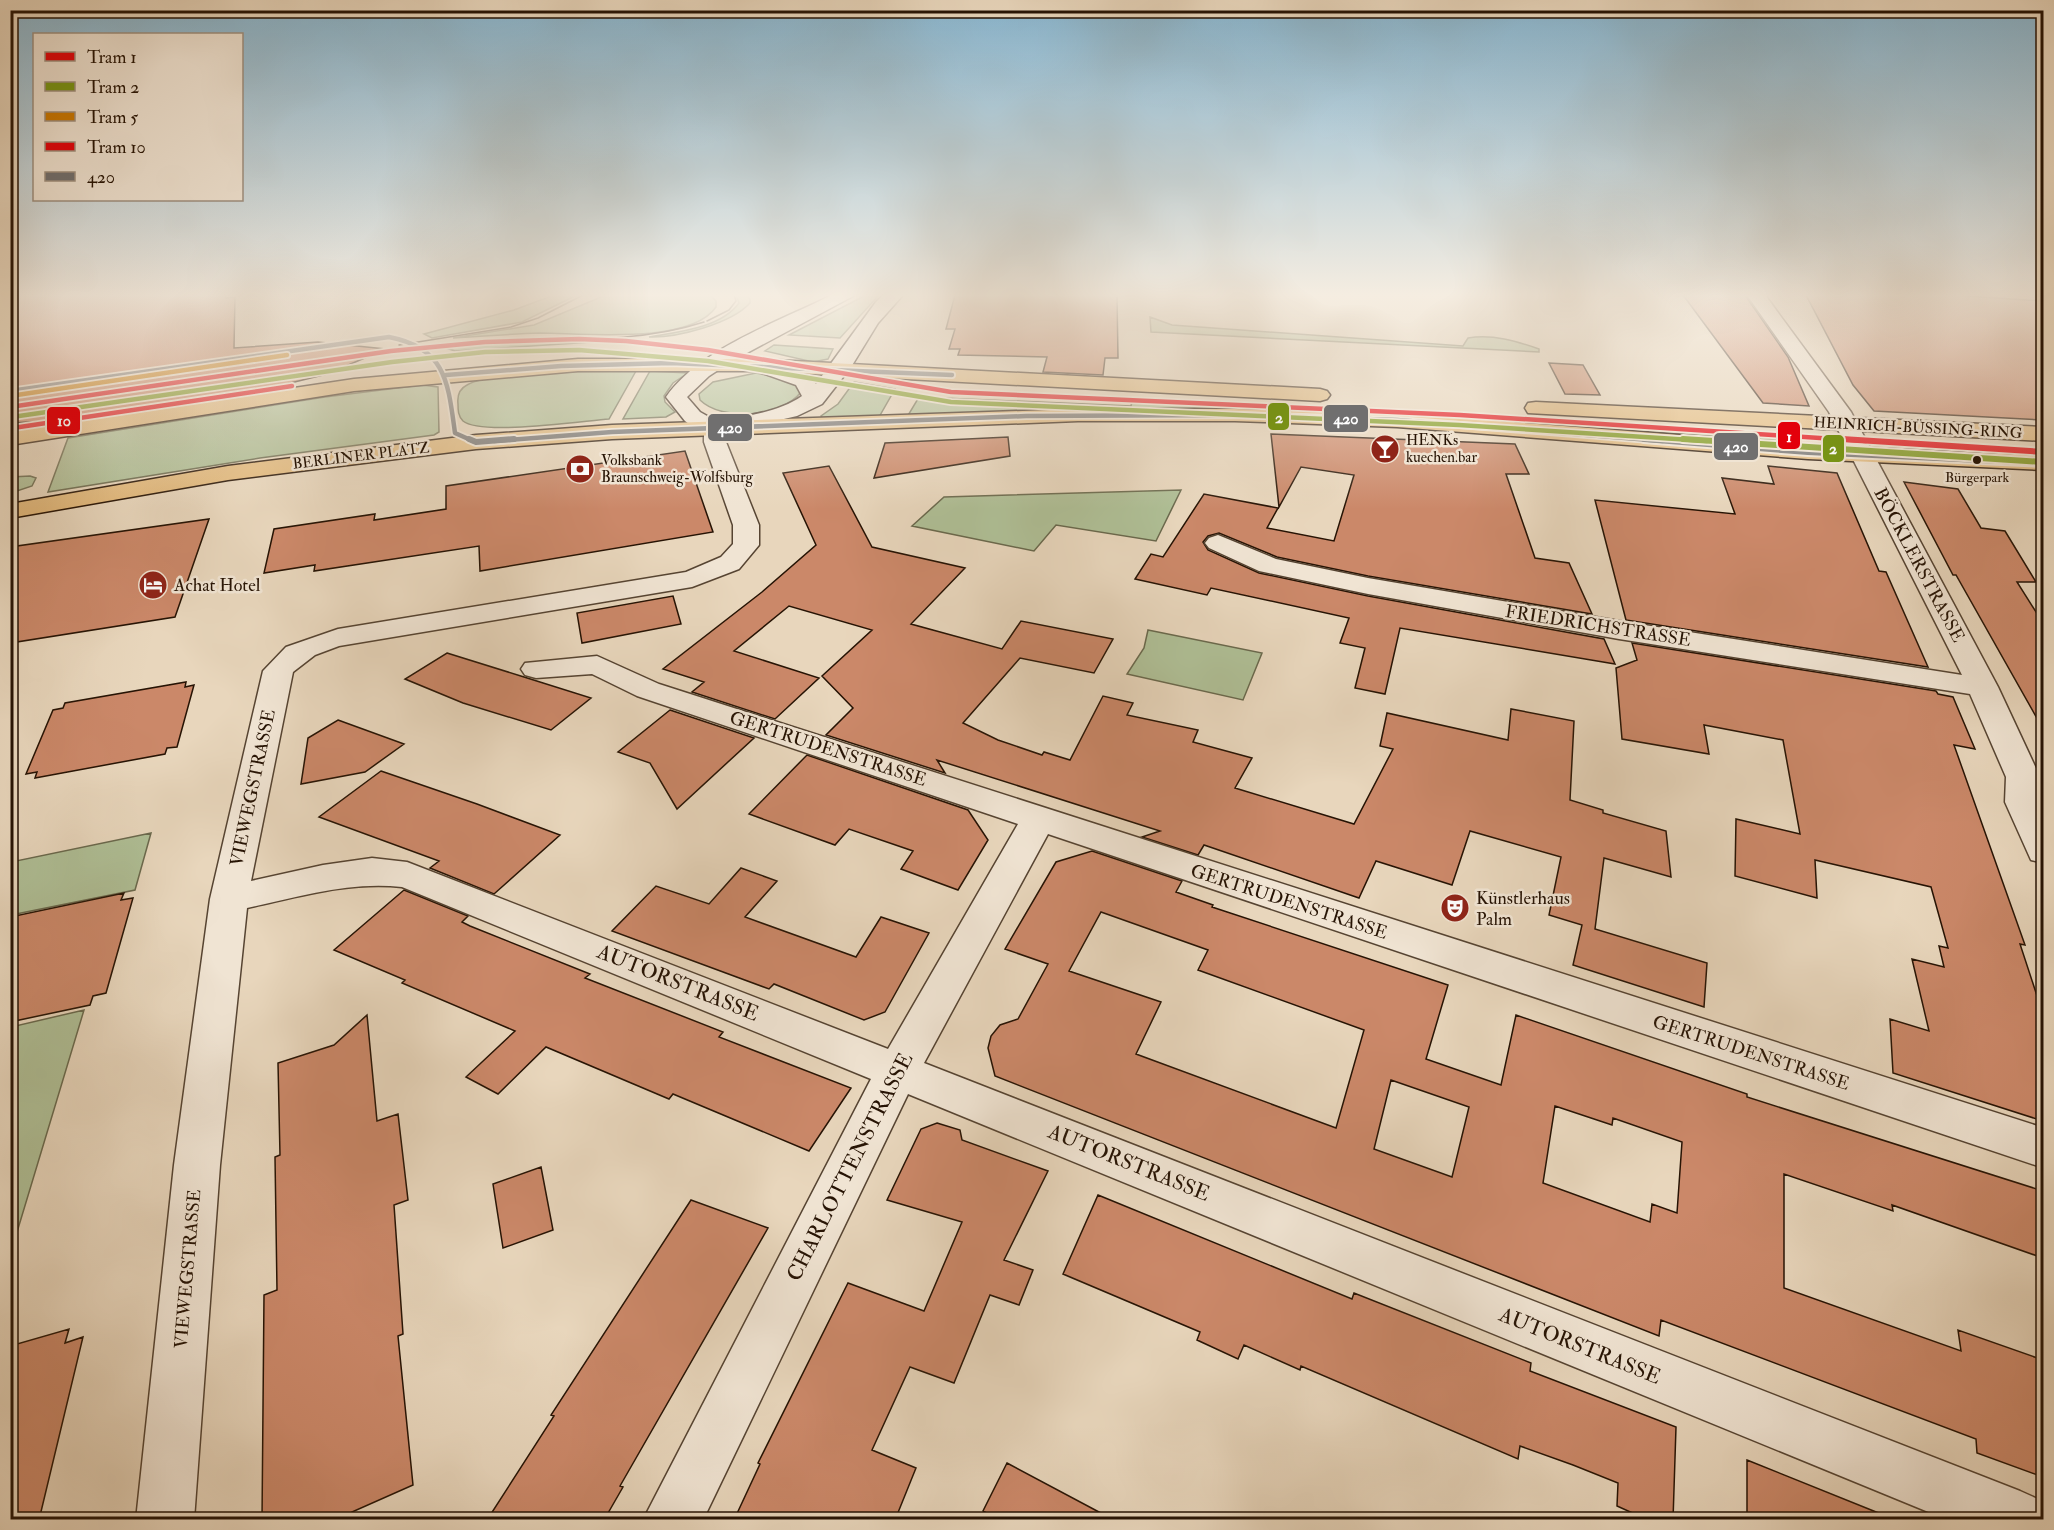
<svg xmlns="http://www.w3.org/2000/svg" width="2054" height="1530" viewBox="0 0 2054 1530" font-family="'IM FELL Double Pica',serif">
<rect width="100%" height="100%" fill="#e8d6bc"/>
<filter id="stains"><feTurbulence type="fractalNoise" baseFrequency=".00333" numOctaves="4"/><feColorMatrix values="0 0 0 0 .2 0 0 0 0 .09 0 0 0 0 .02 0 0 0 .5 -.17"/></filter>
<radialGradient id="worn" r=".72"><stop offset=".6" stop-color="#630" stop-opacity="0"/><stop offset="1" stop-color="#630" stop-opacity=".3"/></radialGradient>
<path fill="#afbf96" stroke="#6a694d" stroke-width="1.5" d="M554,295H577L522,322L432,338L424,334L514,310Z
M606,295H710L716,301V307C690,345 583,333 540,333C511,334 482,336 453,338L534,325Z
M736,295H746L750,299V303C731,324 676,338 649,337C678,332 721,328 739,303Z
M866,295H879L840,338L789,335Z
M1150,317L1172,325L1463,346L1468,338C1493,334 1516,341 1539,349V352L1151,332Z
M504,342H593L455,351L439,346Z
M774,345L833,349L828,359L813,362L765,351Z
M636,371L609,419C582,421 481,436 463,421C458,416 458,410 458,404C457,395 459,389 467,385C494,369 601,372 636,371Z
M650,371L688,373L673,383L664,396L665,402L675,412L666,417L623,419Z
M756,373L796,382L801,392C782,417 722,422 700,400L699,394L713,382Z
M854,382L895,389L879,417L822,418L821,416L838,404Z
M422,385L438,387L439,432L434,435L260,458L48,492L68,438L325,397Z
M919,397L1131,406L1132,401L1446,416L1791,439L1793,442L1443,418L907,417Z
M30,476L36,478L32,486L11,493V477Z
M1181,490L1156,541L1056,525L1034,551L912,526L944,497Z
M1148,630L1262,653L1243,700L1127,674L1144,648Z
M151,833L135,890L11,915V862Z
M84,1010L11,1252V1027Z"/>
<path fill="#cb8869" stroke="#261304" stroke-width="1.5" fill-rule="evenodd" d="M10,295H226V298L235,297L234,348L318,342L386,349L327,374L258,391L69,420L10,423Z
M955,295H1117L1118,358H1105L1103,375L1043,372L1047,357L958,355L960,349H949L955,329H946Z
M1683,295H1745L1788,357L1809,406L1763,403Z
M1806,295H1953L2043,301V420L1874,411L1853,385Z
M1549,363L1583,365L1600,395L1565,394Z
M1271,434L1515,444L1529,474H1506L1535,558L1569,563L1592,614L1368,576L1277,557L1219,533L1208,536L1203,542L1208,550L1259,573L1368,596L1604,639L1615,664L1400,628L1385,694L1355,688L1365,648L1340,643L1349,618L1211,588L1207,595L1135,579L1151,554L1163,557L1204,494L1278,508L1267,528L1334,541L1354,475L1301,467L1279,507Z
M1008,437L1010,456L874,478L885,443Z
M685,451L713,532L480,571L479,546L314,571L315,565L264,573L274,529L375,514L374,520L446,509V486Z
M829,466L872,547L965,568L911,624L1002,649L1021,621L1113,639L1094,673L1020,658L963,723L998,740L1042,755L1044,752L1070,760L1103,696L1133,703L1127,715L1198,730L1193,742L1252,758L1235,788L1354,824L1393,749L1380,746L1387,713L1508,740L1511,709L1574,721L1570,800L1603,810V813L1666,831L1671,877L1604,858L1595,929L1707,963L1704,1007L1573,965L1582,925L1549,915L1561,857L1470,831L1452,885L1376,861L1359,898L1204,845L1198,855L1142,837L1160,831L937,760L945,773L826,735L853,708L822,676L872,630L789,606L734,651L819,678L775,719L692,692L704,682L663,669L762,592L816,545L783,473Z
M1768,466L1837,473L1879,571L1886,572L1928,667L1626,620L1595,500L1735,514L1722,478L1774,484Z
M1904,482L1958,489L1981,528L2005,531L2036,582H2017L2043,623V729L1956,575H1953Z
M209,519L175,617L10,643V547Z
M673,596L681,624L582,643L577,613Z
M1632,643L1936,691L1938,694L1953,697L1975,749L1954,745L2025,945L2020,944L2043,1014V1121L1893,1073L1890,1019L1929,1031L1912,959L1944,967L1939,946L1948,948L1931,887L1815,860L1817,898L1735,876L1736,819L1800,834L1783,740L1704,725L1709,754L1622,739L1616,668L1637,660Z
M447,653L524,677L591,698L551,730L463,703L405,679Z
M186,682L185,687L194,685L177,747L167,748L165,754L35,778L37,772L26,774L53,710L63,708L65,703Z
M670,710L754,738L677,809L650,763L618,752Z
M338,720L404,744L365,772L301,784L308,738Z
M807,755L968,810L988,840L958,890L901,869L913,851L849,829L835,845L749,814Z
M381,771L477,804L560,835L494,894L430,868L439,861L319,817Z
M1092,851L1182,881L1176,892L1213,905L1212,907L1448,985L1426,1059L1501,1085L1516,1015L1747,1094V1097L2043,1191V1258L1892,1205L1893,1211L1784,1174V1288L1961,1351L1958,1330L2043,1360V1477L1977,1453L1976,1439L1661,1320L1659,1336L995,1076L988,1048L991,1036L1000,1025L1018,1019L1048,964L1005,949L1056,862ZM1101,912L1208,950L1198,970L1364,1030L1336,1128L1136,1054L1161,1002L1069,971ZM1391,1080L1469,1107L1452,1177L1374,1149ZM1555,1106L1612,1125L1613,1118L1682,1142L1677,1213L1652,1204L1650,1222L1543,1183Z
M741,868L777,881L745,917L856,957L881,917L929,933L885,1012L864,1020L774,984L769,989L612,931L656,886L709,904Z
M404,890L468,916L462,922L470,926L590,974L585,978L723,1032L719,1037L851,1088L809,1151L673,1094L669,1099L546,1047L498,1094L466,1077L515,1031L402,983L405,980L334,950Z
M124,893L121,900L133,898L106,993L93,996L90,1005L10,1022V917Z
M367,1015L377,1121L398,1114L408,1200L394,1205L403,1334L398,1336L413,1485L334,1520H262L264,1295L277,1290L275,1157L280,1155L278,1063L334,1045Z
M937,1123L960,1130L962,1140L1048,1171L1004,1260L1033,1270L1019,1305L990,1295L954,1383L910,1367L872,1450L916,1468L895,1520H734L760,1464L758,1463L848,1283L924,1311L962,1222L887,1200L921,1129Z
M541,1167L553,1230L503,1248L493,1184Z
M1098,1195L1352,1299L1354,1293L1531,1363L1530,1371L1676,1427L1673,1520H1648L1617,1506L1618,1483L1573,1465L1520,1446L1518,1459L1301,1366L1300,1370L1244,1345L1238,1359L1197,1340L1200,1332L1063,1274Z
M691,1200L768,1228L620,1486L623,1487L604,1520H487L554,1416L551,1415Z
M69,1329L65,1343L83,1337L39,1520H10V1346Z
M1747,1460L1891,1518L1890,1520H1747Z
M1007,1463L1114,1520H999L983,1511Z"/>
<g fill="none" stroke-linecap="round" stroke-linejoin="round">
<g stroke="#564432" stroke-width="3">
<path id="street" d="M1747,295H1765L1851,412L1998,687L2040,777L2039,802L2044,811V863L2031,860L2005,802L2006,777L1970,694L1619,639L1368,594L1259,571L1209,548L1205,543L1209,538L1218,535L1276,559L1368,578L1619,621L1962,675L1829,412Z
M715,421L723,423L726,428V442L759,525V545L739,569L692,587L339,646L315,655L293,672L251,881L323,865L372,858L407,862L888,1049L1018,824L637,696L592,674L536,678L525,675L521,669L525,663L597,656L659,684L2044,1128V1168L1048,834L924,1063L2020,1491L2040,1500L2044,1520H1948L908,1094L703,1520H643L871,1079L402,887C349,881 298,897 247,908L220,1165L194,1520H136L174,1165L210,899L263,671L286,647L338,629L686,572L721,557L733,544V525L704,442V428L707,423Z"/>
</g>
<g stroke="#261304" stroke-width="3">
<path id="secondary" d="M832,295H855L732,361L709,376L687,397L700,412L716,421C744,416 778,413 802,396L796,385L751,369L748,365L751,361C765,357 809,373 816,384L876,302L883,295H903L878,323L851,367L822,404L797,416L715,435L696,429L685,421L666,397C699,349 780,321 832,295Z"/>
</g>
<g stroke="#261304" stroke-width="3">
<path id="primary" d="M578,359H758L1320,389L1327,391L1330,395L1327,399L1320,401L758,371H578L354,391L10,445V431L354,379Z
M1536,402L2044,427V441L1528,413L1525,408L1528,403Z
M1078,409H1235L1397,413L1808,445L2044,456V470L1808,459L1397,427L1235,421H1078L612,439L476,449L228,480L10,518V504L228,466L476,435L612,425Z"/>
</g>
<use href="#street" fill="#f0e4d3" fill-rule="evenodd"/>
<use href="#secondary" fill="#f0e4d3" fill-rule="evenodd"/>
<use href="#primary" fill="#e4bb7e" fill-rule="evenodd"/>
<path stroke="#261304" stroke-width="1.5" d="M707,321L729,310L736,301L734,295
M512,340C577,339 642,342 704,322
M399,345L511,327L538,318L583,295"/>
<g stroke="#f0e4d3" stroke-width="8">
<path id="bus-1-far1" d="M446,375L561,366L671,363L952,375
M10,391L389,337C446,348 448,382 455,433L473,441
M494,441L612,432L1026,416L1235,415L1397,420L1663,441"/>
</g>
<g stroke="#f0e4d3" stroke-width="10">
<path id="bus-1" d="M469,439L476,442L514,439
M1644,439L1808,452L2044,463"/>
</g>
<use href="#bus-1-far1" stroke="#706f6f" stroke-width="4.5"/>
<use href="#bus-1" stroke="#706f6f" stroke-width="6"/>
<g stroke="#f0e4d3" stroke-width="8">
<path id="tram-1-far1" d="M10,407L391,351L485,342L579,339L626,341L708,350L951,392L1460,415L1866,441"/>
</g>
<g stroke="#f0e4d3" stroke-width="10">
<path id="tram-1" d="M1842,439L2044,452"/>
</g>
<g stroke="#f0e4d3" stroke-width="8">
<path id="tram-2-far1" d="M12,417L392,362L485,352L579,350L708,361L951,402L1459,425L1707,441"/>
</g>
<g stroke="#f0e4d3" stroke-width="10">
<path id="tram-2" d="M1683,439L2043,462"/>
</g>
<g stroke="#f0e4d3" stroke-width="8">
<path id="tram-3" d="M10,396L287,355"/>
</g>
<g stroke="#f0e4d3" stroke-width="8">
<path id="tram-4" d="M13,428L292,386"/>
</g>
<use href="#tram-1-far1" stroke="#e3000b" stroke-width="4.5"/>
<use href="#tram-1" stroke="#e3000b" stroke-width="6"/>
<use href="#tram-2-far1" stroke="#789614" stroke-width="4.5"/>
<use href="#tram-2" stroke="#789614" stroke-width="6"/>
<use href="#tram-3" stroke="#ca7801" stroke-width="4.5"/>
<use href="#tram-4" stroke="#e3000b" stroke-width="4.5"/>
</g>
<linearGradient id="sky" x2="0" y2="1"><stop stop-color="#87b6d1"/><stop offset="0.58" stop-color="#f5ede1"/><stop offset="1" stop-color="#f5ede1" stop-opacity="0"/></linearGradient>
<rect width="2054" height="509" fill="url(#sky)"/>
<defs>
<g id="bar-disc" transform="scale(1.5)"><circle r="9.5" fill="#8f2418" stroke="#f0e4d3"/><path d="M-6-5H6L.8 .8V4.5H3.5V6h-7V4.5H-.8V.8Z" fill="#fff"/></g>
<g id="bank-disc" transform="scale(1.5)"><circle r="9.5" fill="#8f2418" stroke="#f0e4d3"/><path d="M-6-4H6V4H-6ZM0-2.3a2.3 2.3 0 1 0 0 4.6a2.3 2.3 0 1 0 0-4.6Z" fill="#fff"/></g>
<g id="hotel-disc" transform="scale(1.5)"><circle r="9.5" fill="#8f2418" stroke="#f0e4d3"/><path d="M-6-4.5h1.5V1H6V5H4.5V3h-9V5H-6ZM-4 0a1.8 1.8 0 1 1 3.6 0ZM.5 0V-2.5h3Q6-2.5 6 0Z" fill="#fff"/></g>
<g id="theatre-disc" transform="scale(1.5)"><circle r="9.5" fill="#8f2418" stroke="#f0e4d3"/><path d="M-5-5.5Q0-4 5-5.5V0Q5 5 0 6Q-5 5-5 0ZM-3.3-2.5H-1v1.5H-3.3ZM1-2.5H3.3v1.5H1ZM-2.8 1Q0 5.5 2.8 1Z" fill="#fff"/></g>
</defs>
<g fill-rule="evenodd">
<use href="#bar-disc" x="1385" y="449"/>
<use href="#bank-disc" x="580" y="469"/>
<use href="#hotel-disc" x="153" y="585"/>
<use href="#theatre-disc" x="1455" y="908"/>
</g>
<circle fill="#261304" stroke="#f0e4d3" stroke-width="2" cx="1977" cy="460" r="5"/>
<g text-anchor="middle" dominant-baseline="central" stroke-width="5" stroke-linejoin="round" paint-order="stroke">
<g font-size="14" fill="#261304" stroke="#f0e4d3">
<text x="1977" y="477">Bürgerpark</text>
</g>
<g font-size="15" fill="#261304" stroke="#f0e4d3">
<text transform="translate(1918 428) rotate(3)">HEINRICH-BÜSSING-RING</text>
<text transform="translate(361 456) rotate(-7)">BERLINER PLATZ</text>
</g>
<g font-size="15" fill="#261304" stroke="#f0e4d3" text-anchor="start">
<text x="1406" y="440">HENKs<tspan x="1406" dy="17">kuechen.bar</tspan></text>
<text x="601" y="460">Volksbank<tspan x="601" dy="17">Braunschweig-Wolfsburg</tspan></text>
</g>
<g font-size="18" fill="#261304" stroke="#f0e4d3">
<text transform="translate(1919 565) rotate(62)">BÖCKLERSTRASSE</text>
<text transform="translate(1598 626) rotate(9)">FRIEDRICHSTRASSE</text>
<text transform="translate(828 749) rotate(18)">GERTRUDENSTRASSE</text>
<text transform="translate(253 788) rotate(-78)">VIEWEGSTRASSE</text>
<text transform="translate(1289 902) rotate(18)">GERTRUDENSTRASSE</text>
<text transform="translate(1751 1053) rotate(18)">GERTRUDENSTRASSE</text>
<text transform="translate(188 1269) rotate(-85)">VIEWEGSTRASSE</text>
</g>
<g font-size="18" fill="#261304" stroke="#f0e4d3" text-anchor="start">
<text x="174" y="585">Achat Hotel</text>
<text x="1476" y="898">Künstlerhaus<tspan x="1476" dy="21">Palm</tspan></text>
</g>
<g font-size="21" fill="#261304" stroke="#f0e4d3">
<text transform="translate(678 983) rotate(22)">AUTORSTRASSE</text>
<text transform="translate(1129 1163) rotate(22)">AUTORSTRASSE</text>
<text transform="translate(850 1167) rotate(-63)">CHARLOTTENSTRASSE</text>
<text transform="translate(1580 1346) rotate(22)">AUTORSTRASSE</text>
</g>
</g>
<g stroke="#f0e4d3" stroke-width="2">
<rect x="1267" y="402" width="23" height="29" rx="6" fill="#789614"/>
<rect x="1323" y="404" width="46" height="29" rx="6" fill="#706f6f"/>
<rect x="46" y="406" width="35" height="29" rx="6" fill="#e3000b"/>
<rect x="707" y="413" width="46" height="29" rx="6" fill="#706f6f"/>
<rect x="1777" y="421" width="24" height="29" rx="6" fill="#e3000b"/>
<rect x="1713" y="432" width="46" height="29" rx="6" fill="#706f6f"/>
<rect x="1822" y="434" width="23" height="29" rx="6" fill="#789614"/>
</g>
<g font-size="16" text-anchor="middle" font-weight="bold" fill="#fff">
<text x="1279" y="423">2</text>
<text x="1346" y="424">420</text>
<text x="64" y="426">10</text>
<text x="730" y="433">420</text>
<text x="1789" y="442">1</text>
<text x="1736" y="452">420</text>
<text x="1833" y="454">2</text>
</g>
<rect width="2054" height="1530" fill="none" stroke="#e8d6bc" stroke-width="36"/>
<rect x="12" y="12" width="2030" height="1506" fill="none" stroke="#261304" stroke-width="3"/>
<rect x="18" y="18" width="2018" height="1494" fill="none" stroke="#261304" stroke-width="1.5"/>
<rect x="33" y="33" width="210" height="168" fill="#f0e4d3" stroke="#9f9080" stroke-width="1.5"/>
<rect x="45" y="52" width="30" height="9" fill="#e3000b" stroke="#9f9080" stroke-width="1.5"/>
<text x="87" y="63" font-size="18" fill="#261304">Tram 1</text>
<rect x="45" y="82" width="30" height="9" fill="#789614" stroke="#9f9080" stroke-width="1.5"/>
<text x="87" y="93" font-size="18" fill="#261304">Tram 2</text>
<rect x="45" y="112" width="30" height="9" fill="#ca7801" stroke="#9f9080" stroke-width="1.5"/>
<text x="87" y="123" font-size="18" fill="#261304">Tram 5</text>
<rect x="45" y="142" width="30" height="9" fill="#e3000b" stroke="#9f9080" stroke-width="1.5"/>
<text x="87" y="153" font-size="18" fill="#261304">Tram 10</text>
<rect x="45" y="172" width="30" height="9" fill="#706f6f" stroke="#9f9080" stroke-width="1.5"/>
<text x="87" y="183" font-size="18" fill="#261304">420</text>
<rect width="100%" height="100%" filter="url(#stains)"/>
<rect width="100%" height="100%" fill="url(#worn)"/>
</svg>
